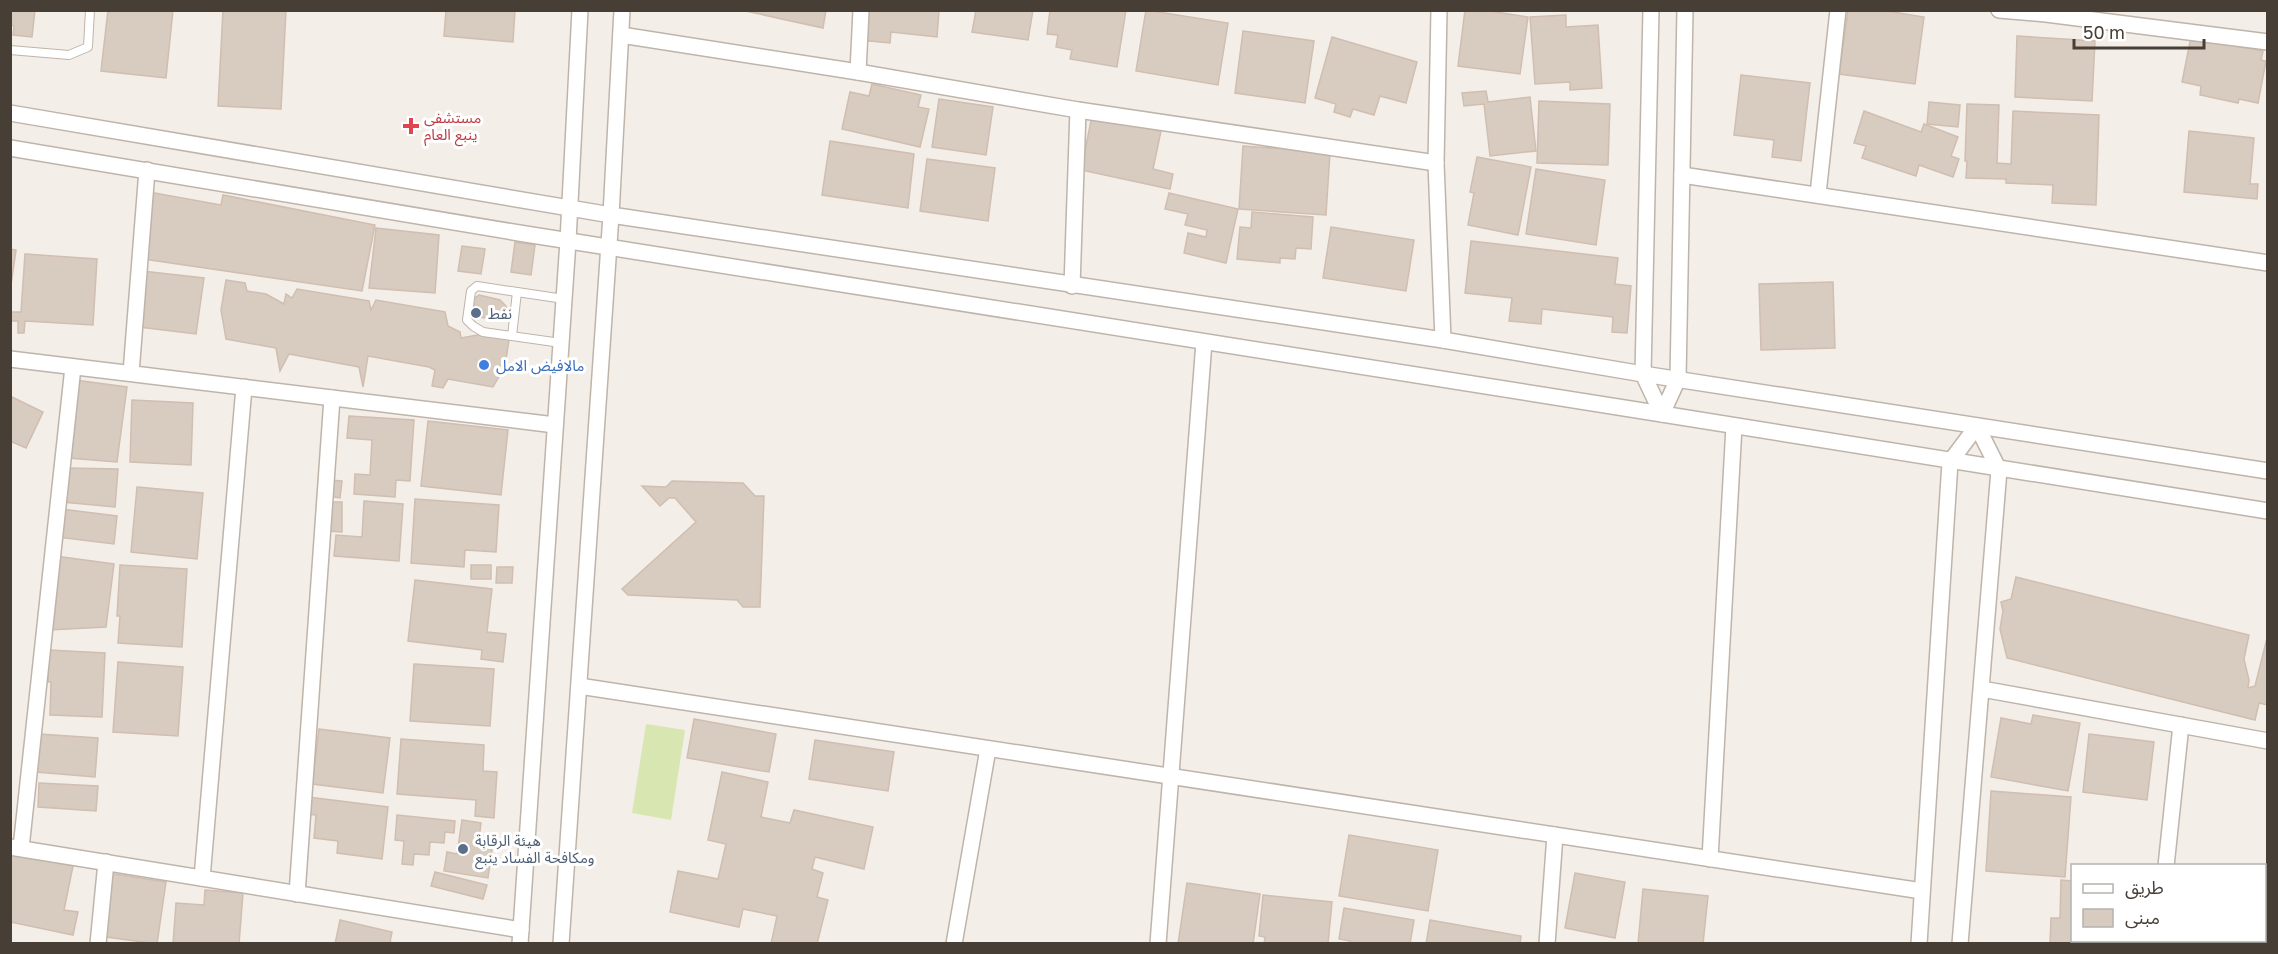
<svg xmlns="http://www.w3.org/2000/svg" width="2278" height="954" font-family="'Golos Text','Noto Sans Arabic',sans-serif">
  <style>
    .grass { fill: #d8e7b1 }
    .building { fill: #d8cbc0; stroke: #d0beb0; stroke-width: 1.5 }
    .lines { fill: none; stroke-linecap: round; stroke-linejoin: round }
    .lane-casing { stroke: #bfb4aa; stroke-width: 10 }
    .street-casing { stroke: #bfb4aa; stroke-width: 18 }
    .lane { stroke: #fff; stroke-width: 8 }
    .street { stroke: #fff; stroke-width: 15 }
    .health-dot { fill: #e0444e; stroke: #fff; stroke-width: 2 }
    .service-dot { fill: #5c6f8a; stroke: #fff; stroke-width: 2 }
    .shop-dot { fill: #3f7fe0; stroke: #fff; stroke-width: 2 }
    .labels { text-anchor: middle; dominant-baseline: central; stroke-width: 6; stroke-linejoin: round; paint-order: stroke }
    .health-label { font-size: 15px; fill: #be3a42; stroke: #fff; text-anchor: start }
    .service-label { font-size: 15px; fill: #4e5e75; stroke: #fff; text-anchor: start }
    .shop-label { font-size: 15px; fill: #366cbe; stroke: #fff; text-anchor: start }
  </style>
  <rect width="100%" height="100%" fill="#f4eee8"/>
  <!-- grass -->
  <path class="grass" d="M646,724L685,730L671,820L632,813Z"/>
  <!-- building -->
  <g class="building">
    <path d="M10,10H35L32,37L13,35L14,26L10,25Z"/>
    <path d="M108,10H173L166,78L101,71Z"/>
    <path d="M223,10H286L281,109L218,106Z"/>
    <path d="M446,10H515L513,42L444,36Z"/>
    <path d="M741,10H826L823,28Z"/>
    <path d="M863,10H939L937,37L891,32L890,43L860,40Z"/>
    <path d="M976,10H1033L1028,40L972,32Z"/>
    <path d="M1050,10H1126L1117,67L1070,59L1072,50L1056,47L1058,35L1047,34Z"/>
    <path d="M1146,10L1228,23L1218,85L1136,71Z"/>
    <path d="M1465,10H1484L1528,17L1520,74L1458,66Z"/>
    <path d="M1848,10H1881L1924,17L1915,84L1839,74Z"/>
    <path d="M1566,15V27L1598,25L1602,88L1570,90V82L1535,84L1530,17Z"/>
    <path d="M1243,31L1314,41L1305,103L1235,93Z"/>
    <path d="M2017,36L2095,41L2092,101L2015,97Z"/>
    <path d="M1332,37L1417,62L1406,103L1380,96L1374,115L1353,109L1350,117L1334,112L1336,104L1315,98Z"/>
    <path d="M2191,37L2263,51L2261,60L2266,61L2258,103L2239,99L2238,103L2200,95L2201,86L2182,82Z"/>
    <path d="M1741,75L1810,83L1801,161L1772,157L1774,140L1734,135Z"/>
    <path d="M872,84L921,95L918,107L929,109L920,147L842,129L850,92L869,96Z"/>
    <path d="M1486,91L1488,102L1530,97L1536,151L1490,156L1484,104L1464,106L1462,93Z"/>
    <path d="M939,99L993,107L986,155L932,147Z"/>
    <path d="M1539,101L1610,104L1608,165L1537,163Z"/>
    <path d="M1929,102L1960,105L1958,127L1927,124Z"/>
    <path d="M1967,104L1999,105L1997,163L2011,164L2013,111L2099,115L2096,205L2052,203L2053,185L2006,183V179L1966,178L1967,161H1965Z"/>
    <path d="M1864,111L1921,132L1924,124L1958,137L1951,156L1959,159L1953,177L1919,165L1916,176L1862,158L1866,146L1854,143Z"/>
    <path d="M1092,116L1161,131L1153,169L1173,174L1170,189L1081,170Z"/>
    <path d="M2189,131L2254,138L2250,184H2258L2257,199L2184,192Z"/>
    <path d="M830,141L914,154L908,208L822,195Z"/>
    <path d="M1243,146L1330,152L1326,215L1239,209Z"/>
    <path d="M1477,157L1531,167L1518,235L1468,225L1474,193L1470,192Z"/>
    <path d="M927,159L995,168L988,221L920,211Z"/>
    <path d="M1536,169L1605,180L1596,245L1526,234Z"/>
    <path d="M149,192L221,205L223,195L375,225L362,291L144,259Z"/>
    <path d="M1169,193L1238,209L1226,263L1184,253L1188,233L1206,237L1207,230L1185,225L1188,214L1165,209Z"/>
    <path d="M1252,212L1313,217L1311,249L1296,248L1295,259L1280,258V263L1237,259L1240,227L1251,228Z"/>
    <path d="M1331,227L1414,240L1406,291L1323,278Z"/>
    <path d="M376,228L439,235L435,293L369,288Z"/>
    <path d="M1471,241L1618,258L1615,284L1631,286L1627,333L1612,332L1613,317L1542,309L1541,324L1509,321L1512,298L1465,293Z"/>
    <path d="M515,242L535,245L531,275L511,272Z"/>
    <path d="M462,246L485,249L481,274L458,271Z"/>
    <path d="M10,249L16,250L10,292Z"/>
    <path d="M25,254L97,259L93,325L25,321L24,333H18V321H10L11,312H21Z"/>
    <path d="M142,271L204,278L196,334L139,327Z"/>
    <path d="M226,280L245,283L247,291L266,294L284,304L286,294L292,298L297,289L369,301L371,310L376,300L445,312L448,326L460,332L461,338L494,332L509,340L505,366L493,387L448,379L443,388L432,386L435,370L429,367L368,356L363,387L359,367L289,354L280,371L276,348L226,339L221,310Z"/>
    <path d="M1833,282L1835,348L1761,350L1759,284Z"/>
    <path d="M479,295L500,300L506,306L507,313L498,320L479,317L472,311V300Z"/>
    <path d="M75,380L127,387L117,462L68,458Z"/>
    <path d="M10,396L43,412L26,448L10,441Z"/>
    <path d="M132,400L193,403L191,465L130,462Z"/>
    <path d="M349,416L414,420L410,481L396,480L395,497L354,494L355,474L370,475L372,440L347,438Z"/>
    <path d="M428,421L508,430L501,495L421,486Z"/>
    <path d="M67,468L118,469L115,507L62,502Z"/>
    <path d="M330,480L342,481L340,498L328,496Z"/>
    <path d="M672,481L743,483L755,496H764L760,607H743L737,600L628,595L622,589L696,522L675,498H669L660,506L642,486L666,487Z"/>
    <path d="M137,487L203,493L197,559L131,552Z"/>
    <path d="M415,499L499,505L496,552L465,550L464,567L411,563Z"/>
    <path d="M364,501L403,504L399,561L334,556L336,535L362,537Z"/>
    <path d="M327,502H342V532L327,531Z"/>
    <path d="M61,509L117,516L114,544L58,537Z"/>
    <path d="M55,556L114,564L106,627L49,630Z"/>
    <path d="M120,565L187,569L182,647L118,643L120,616H117Z"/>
    <rect x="471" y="565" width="20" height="14"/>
    <path d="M497,567H513L512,583H496Z"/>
    <path d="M2016,577L2249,635L2244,659L2249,680L2248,688L2255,686L2268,634V705L2259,703L2255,720L2007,658L2000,629L2003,611L2001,602L2011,599Z"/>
    <path d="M415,580L492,589L487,632L506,634L503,662L481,659L482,650L408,641Z"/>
    <path d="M49,650L105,653L102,717L50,715L51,682H48Z"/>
    <path d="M118,662L183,667L178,736L113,732Z"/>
    <path d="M414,664L494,669L490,726L410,721Z"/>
    <path d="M2033,715L2080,723L2068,791L1991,777L2001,718L2031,724Z"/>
    <path d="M694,719L776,734L769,772L687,758Z"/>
    <path d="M319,729L390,738L383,793L312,784Z"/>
    <path d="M39,734L98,738L95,777L36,772Z"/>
    <path d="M2089,734L2154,742L2147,800L2083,792Z"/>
    <path d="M401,739L484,745L483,771L497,772L494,818L475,816L476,800L397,794Z"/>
    <path d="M815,740L894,752L888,791L809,779Z"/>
    <path d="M722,772L768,782L761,817L790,823L794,810L873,827L864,869L815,857L812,869L823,873L817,897L828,900L817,944H771L777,916L743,909L739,927L670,912L678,871L718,879L726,844L708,840Z"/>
    <path d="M39,783L98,786L96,811L38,807Z"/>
    <path d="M1991,791L2071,797L2065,877L1986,871Z"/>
    <path d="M308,797L388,807L382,859L337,853L338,841L314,838L316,815L306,814Z"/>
    <path d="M397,815L455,821L454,833L445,832L444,843L430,842L429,855L414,854L413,865L402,864L404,841L395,840Z"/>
    <path d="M462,820L481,823L478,847L492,849L488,878L444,871L447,852L457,854Z"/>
    <path d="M1349,835L1438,850L1428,911L1339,896Z"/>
    <path d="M10,853L73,866L64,910L78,912L73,935L10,922Z"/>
    <path d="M435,872L487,885L483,899L431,886Z"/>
    <path d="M108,873L166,882L157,944L99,936Z"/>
    <path d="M1575,873L1625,882L1615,938L1565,928Z"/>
    <path d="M2061,880L2072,881V940H2117L2116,944H2050L2051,918H2060Z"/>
    <path d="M1187,883L1260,894L1253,944H1178Z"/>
    <path d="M1643,889L1708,896L1703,944H1638Z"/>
    <path d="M205,890L243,893L239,944H173L176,903L204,905Z"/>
    <path d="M1263,895L1332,902L1328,944H1264L1265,937L1259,936Z"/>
    <path d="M1344,908L1414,920L1410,944H1349L1350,941L1339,939Z"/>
    <path d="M340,920L392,932L390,942L395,944H335Z"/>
    <path d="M1430,920L1521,936L1520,944H1426Z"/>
  </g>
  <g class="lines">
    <defs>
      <g id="lane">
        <path d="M10,50L69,55L88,47L90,10"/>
        <path d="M512,336L517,292"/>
        <path d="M561,343L483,332L473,326L467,320L471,291L477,286L564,299"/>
      </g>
      <g id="street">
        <path d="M622,10L611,215L1443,340L1643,374L2268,471"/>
        <path d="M1439,10L1436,163L1443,340"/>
        <path d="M1651,10L1643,374L1662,414L2268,511"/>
        <path d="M1999,10L2046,14L2268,42"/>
        <path d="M621,35L858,72L1078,110L1436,163"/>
        <path d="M858,72L861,10"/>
        <path d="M10,113L611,215L561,944"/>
        <path d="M10,148L519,233L1662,414L1678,379L1685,10"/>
        <path d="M1682,175L2268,263"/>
        <path d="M1818,194L1838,10"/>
        <path d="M1072,286L1078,110"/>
        <path d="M10,359L555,425"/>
        <path d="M131,373L147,170"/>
        <path d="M579,686L1922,891"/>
        <path d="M1982,689L2268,741"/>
        <path d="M10,847L521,930"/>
        <path d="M21,848L73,367"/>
        <path d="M1710,859L1734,426"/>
        <path d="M2166,866L2181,725"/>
        <path d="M202,878L244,387"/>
        <path d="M297,894L332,398"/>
        <path d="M98,944L106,862"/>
        <path d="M520,944L568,241L580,10"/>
        <path d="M954,944L988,749"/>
        <path d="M1158,944L1204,342"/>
        <path d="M1547,944L1555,835"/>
        <path d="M1919,944L1950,462L1977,426L1999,470L1960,944"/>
        <path d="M2158,944V940"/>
      </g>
    </defs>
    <!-- lane casing -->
    <use href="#lane" class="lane-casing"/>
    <!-- street casing -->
    <use href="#street" class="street-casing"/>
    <!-- lane -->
    <use href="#lane" class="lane"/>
    <!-- street -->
    <use href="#street" class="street"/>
  </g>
  <!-- markers -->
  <path class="health-dot" d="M408 117h6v6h6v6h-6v6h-6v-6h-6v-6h6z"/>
  <g class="service-dot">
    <circle cx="476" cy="313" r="6"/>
    <circle cx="463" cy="849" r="6"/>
  </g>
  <circle class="shop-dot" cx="484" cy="365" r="6"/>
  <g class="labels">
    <!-- health labels -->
    <g class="health-label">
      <text x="424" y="117">مستشفى<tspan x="424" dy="17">ينبع العام</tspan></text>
    </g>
    <!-- service labels -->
    <g class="service-label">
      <text x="488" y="313">نفط</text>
      <text x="475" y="840">هيئة الرقابة<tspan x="475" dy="17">ومكافحة الفساد ينبع</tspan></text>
    </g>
    <!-- shop labels -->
    <g class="shop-label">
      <text x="496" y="365">مالافيض الامل</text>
    </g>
  </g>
  <!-- border -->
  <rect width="2278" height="954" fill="none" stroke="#473e36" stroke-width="24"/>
  <!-- legend -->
  <rect x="2071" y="864" width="195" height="78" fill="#ffffff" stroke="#b5b2af" stroke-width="1.5"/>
  <rect x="2083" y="884" width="30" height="9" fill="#ffffff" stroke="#b5b2af" stroke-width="1.5"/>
  <text x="2125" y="894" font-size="18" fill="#473e36">طريق</text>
  <rect x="2083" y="909" width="30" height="18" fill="#d8cbc0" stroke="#b5b2af" stroke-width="1.5"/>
  <text x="2125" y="924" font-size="18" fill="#473e36">مبنى</text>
  <!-- scale -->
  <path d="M2074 39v9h130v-9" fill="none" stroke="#473e36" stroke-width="3"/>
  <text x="2083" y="39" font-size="18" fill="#473e36" stroke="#ffffff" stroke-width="4.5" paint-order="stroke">50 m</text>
</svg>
